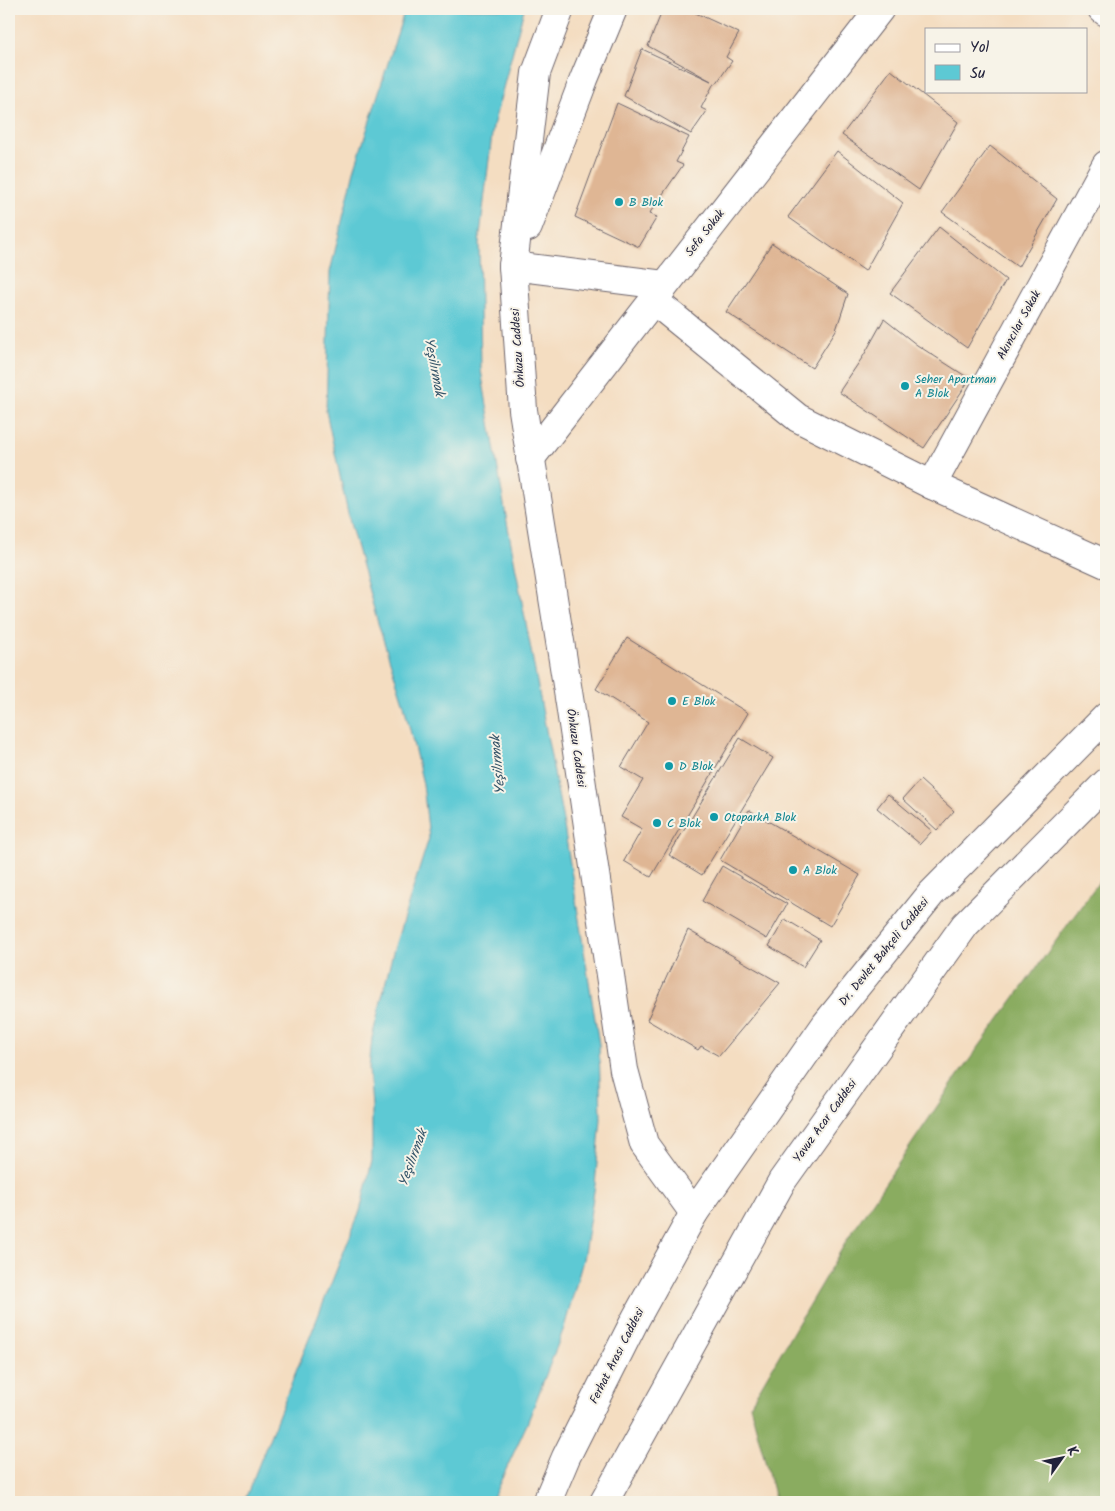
<svg xmlns="http://www.w3.org/2000/svg" width="1115" height="1511" font-family="Kalam,sans-serif">
  <style>
    .forest { fill: #8aac60; stroke: #56674e }
    .water { fill: #5dc9d4; stroke: #407688 }
    .building { fill: #dfb694 }
    .lines { fill: none; stroke-linecap: round; stroke-linejoin: round }
    .street-casing { stroke: #6c636a; stroke-width: 30 }
    .secondary-casing { stroke: #6c636a; stroke-width: 30 }
    .primary-casing { stroke: #6c636a; stroke-width: 30 }
    .street { stroke: #fff; stroke-width: 28 }
    .secondary { stroke: #fff; stroke-width: 28 }
    .primary { stroke: #fff; stroke-width: 28 }
    .culture-dot { fill: #0f9aa8; stroke: #f7f3e8; stroke-width: 2 }
    .labels { text-anchor: middle; dominant-baseline: central; stroke-width: 4; stroke-linejoin: round; paint-order: stroke }
    .culture-label { font-size: 12px; fill: #0d838f; stroke: #f7f3e8; text-anchor: start }
    .street-label { font-size: 12px; fill: #22223b; stroke: #f7f3e8 }
    .water-label { font-size: 14px; font-style: italic; fill: #345469; stroke: #f7f3e8 }
  </style>
  <rect width="100%" height="100%" fill="#f7f3e8"/>
  <filter id="ink" filterUnits="userSpaceOnUse"><feTurbulence type="fractalNoise" baseFrequency=".02" numOctaves="2"/><feDisplacementMap in="SourceGraphic" scale="10" xChannelSelector="R" yChannelSelector="G"/><feConvolveMatrix kernelMatrix="1 2 1 2 8 2 1 2 1" color-interpolation-filters="sRGB"/></filter>
  <filter id="wash" filterUnits="userSpaceOnUse"><feTurbulence type="fractalNoise" baseFrequency=".0096" numOctaves="4" result="noise"/><feDisplacementMap in="SourceGraphic" scale="20" xChannelSelector="R" yChannelSelector="G"/><feGaussianBlur stdDeviation="1.12" result="paint"/><feColorMatrix in="noise" values="0 0 0 0 0 0 0 0 0 0 0 0 0 0 0 0 0 1.4 0 .05"/><feComposite in="paint" operator="in"/></filter>
  <g filter="url(#wash)">
    <rect width="100%" height="100%" fill="#f4ddc1"/>
    <!-- forest -->
    <path class="forest" d="M1106,872V1502H776L750,1405L850,1235L957,1077Z"/>
    <!-- water -->
    <path class="water" d="M405,9H524L493,126L479,243L481,370L507,522L564,826L599,1044L601,1119L595,1185L583,1260L564,1328L527,1424L491,1502H244L360,1211L372,1161V1106L369,1069L372,1038L393,952L429,838L423,784L404,705L377,620L350,523L326,411L330,272L354,171Z"/>
    <g id="blocks">
      <!-- building -->
      <g class="building">
        <path d="M663,9H687L739,33L726,57L732,61L716,84L714,83L701,108L707,111L691,134L624,96L642,49L711,81L648,46Z"/>
        <path d="M891,70L958,122L919,190L842,135Z"/>
        <path d="M617,103L689,137L676,162L683,165L649,214L657,217L639,247L575,217Z"/>
        <path d="M990,146L1057,199L1018,267L942,212Z"/>
        <path d="M837,151L903,203L865,271L788,217Z"/>
        <path d="M939,227L1006,280L967,348L890,293Z"/>
        <path d="M772,243L848,294L836,330L812,368L726,312Z"/>
        <path d="M884,319L917,345L970,379L924,448L839,392L864,355Z"/>
        <path d="M627,638L748,713L651,877L624,861L642,829L621,817L643,780L621,767L648,722L596,689Z"/>
        <path d="M740,738L773,758L702,875L669,855Z"/>
        <path d="M920,780L954,811L937,830L903,799Z"/>
        <path d="M888,794L932,831L920,844L877,808Z"/>
        <path d="M749,810L860,875L830,926L720,860Z"/>
        <path d="M722,866L787,904L767,939L702,901Z"/>
        <path d="M785,919L820,940L803,967L769,946Z"/>
        <path d="M688,930L780,983L719,1056L701,1046L698,1050L647,1020Z"/>
      </g>
    </g>
  </g>
  <g filter="url(#ink)">
    <use href="#blocks" fill-opacity="0" stroke="#6c636a" stroke-width="1"/>
    <g class="lines">
      <defs>
        <g id="street">
          <path d="M1102,9L1106,12"/>
          <path d="M513,266L664,285"/>
          <path d="M653,300L798,418L932,485L1106,564"/>
          <path d="M530,459L880,9"/>
          <path d="M932,485L1106,165"/>
        </g>
        <g id="secondary">
          <path d="M560,9L536,73L513,266L523,410L570,704L624,1070L644,1144L694,1213"/>
          <path d="M528,227L584,79L613,9"/>
        </g>
        <g id="primary">
          <path d="M547,1502L566,1457L636,1318L694,1213L826,1024L931,894L1106,717"/>
          <path d="M604,1502L782,1181L965,925L1106,783"/>
        </g>
      </defs>
      <!-- street casing -->
      <use href="#street" class="street-casing"/>
      <!-- secondary casing -->
      <use href="#secondary" class="secondary-casing"/>
      <!-- primary casing -->
      <use href="#primary" class="primary-casing"/>
      <!-- street -->
      <use href="#street" class="street"/>
      <!-- secondary -->
      <use href="#secondary" class="secondary"/>
      <!-- primary -->
      <use href="#primary" class="primary"/>
    </g>
  </g>
  <!-- markers -->
  <g class="culture-dot">
    <circle cx="619" cy="202" r="5"/>
    <circle cx="905" cy="386" r="5"/>
    <circle cx="672" cy="701" r="5"/>
    <circle cx="669" cy="766" r="5"/>
    <circle cx="714" cy="817" r="5"/>
    <circle cx="657" cy="823" r="5"/>
    <circle cx="793" cy="870" r="5"/>
  </g>
  <g class="labels">
    <!-- culture labels -->
    <g class="culture-label">
      <text x="629" y="202">B Blok</text>
      <text x="915" y="379">Seher Apartman<tspan x="915" dy="14">A Blok</tspan></text>
      <text x="682" y="701">E Blok</text>
      <text x="679" y="766">D Blok</text>
      <text x="724" y="817">OtoparkA Blok</text>
      <text x="667" y="823">C Blok</text>
      <text x="803" y="870">A Blok</text>
    </g>
    <!-- street labels -->
    <g class="street-label">
      <text transform="translate(705 233) rotate(-52)">Sefa Sokak</text>
      <text transform="translate(1019 325) rotate(-61)">Akıncılar Sokak</text>
      <text transform="translate(518 348) rotate(-94)">Önkuzu Caddesi</text>
      <text transform="translate(576 748) rotate(82)">Önkuzu Caddesi</text>
      <text transform="translate(884 952) rotate(-51)">Dr. Devlet Bahçeli Caddesi</text>
      <text transform="translate(825 1121) rotate(-54)">Yavuz Acar Caddesi</text>
      <text transform="translate(617 1356) rotate(-63)">Ferhat Arası Caddesi</text>
    </g>
    <!-- water labels -->
    <g class="water-label">
      <text transform="translate(434 367) rotate(79)">Yeşilırmak</text>
      <text transform="translate(498 765) rotate(-95)">Yeşilırmak</text>
      <text transform="translate(413 1158) rotate(-70)">Yeşilırmak</text>
    </g>
  </g>
  <!-- margin -->
  <rect width="1115" height="1511" fill="none" stroke="#f7f3e8" stroke-width="30"/>
  <!-- legend -->
  <rect x="925" y="28" width="162" height="65" fill="#f7f3e8" stroke="#a29fa3"/>
  <rect x="935" y="44" width="25" height="8" fill="#ffffff" stroke="#a29fa3"/>
  <text x="970" y="52" font-size="15" fill="#22223b">Yol</text>
  <rect x="935" y="65" width="25" height="15" fill="#5dc9d4" stroke="#a29fa3"/>
  <text x="970" y="78" font-size="15" fill="#22223b">Su</text>
  <!-- north arrow -->
  <g transform="translate(1062 1458) rotate(57)" stroke="#f7f3e8" stroke-width="4" paint-order="stroke">
  <path d="M0-4L9 19L0 12L-9 19Z" fill="#22223b"/>
  <text y="-8" font-size="14" font-weight="bold" text-anchor="middle" fill="#22223b">K</text>
  </g>
</svg>
